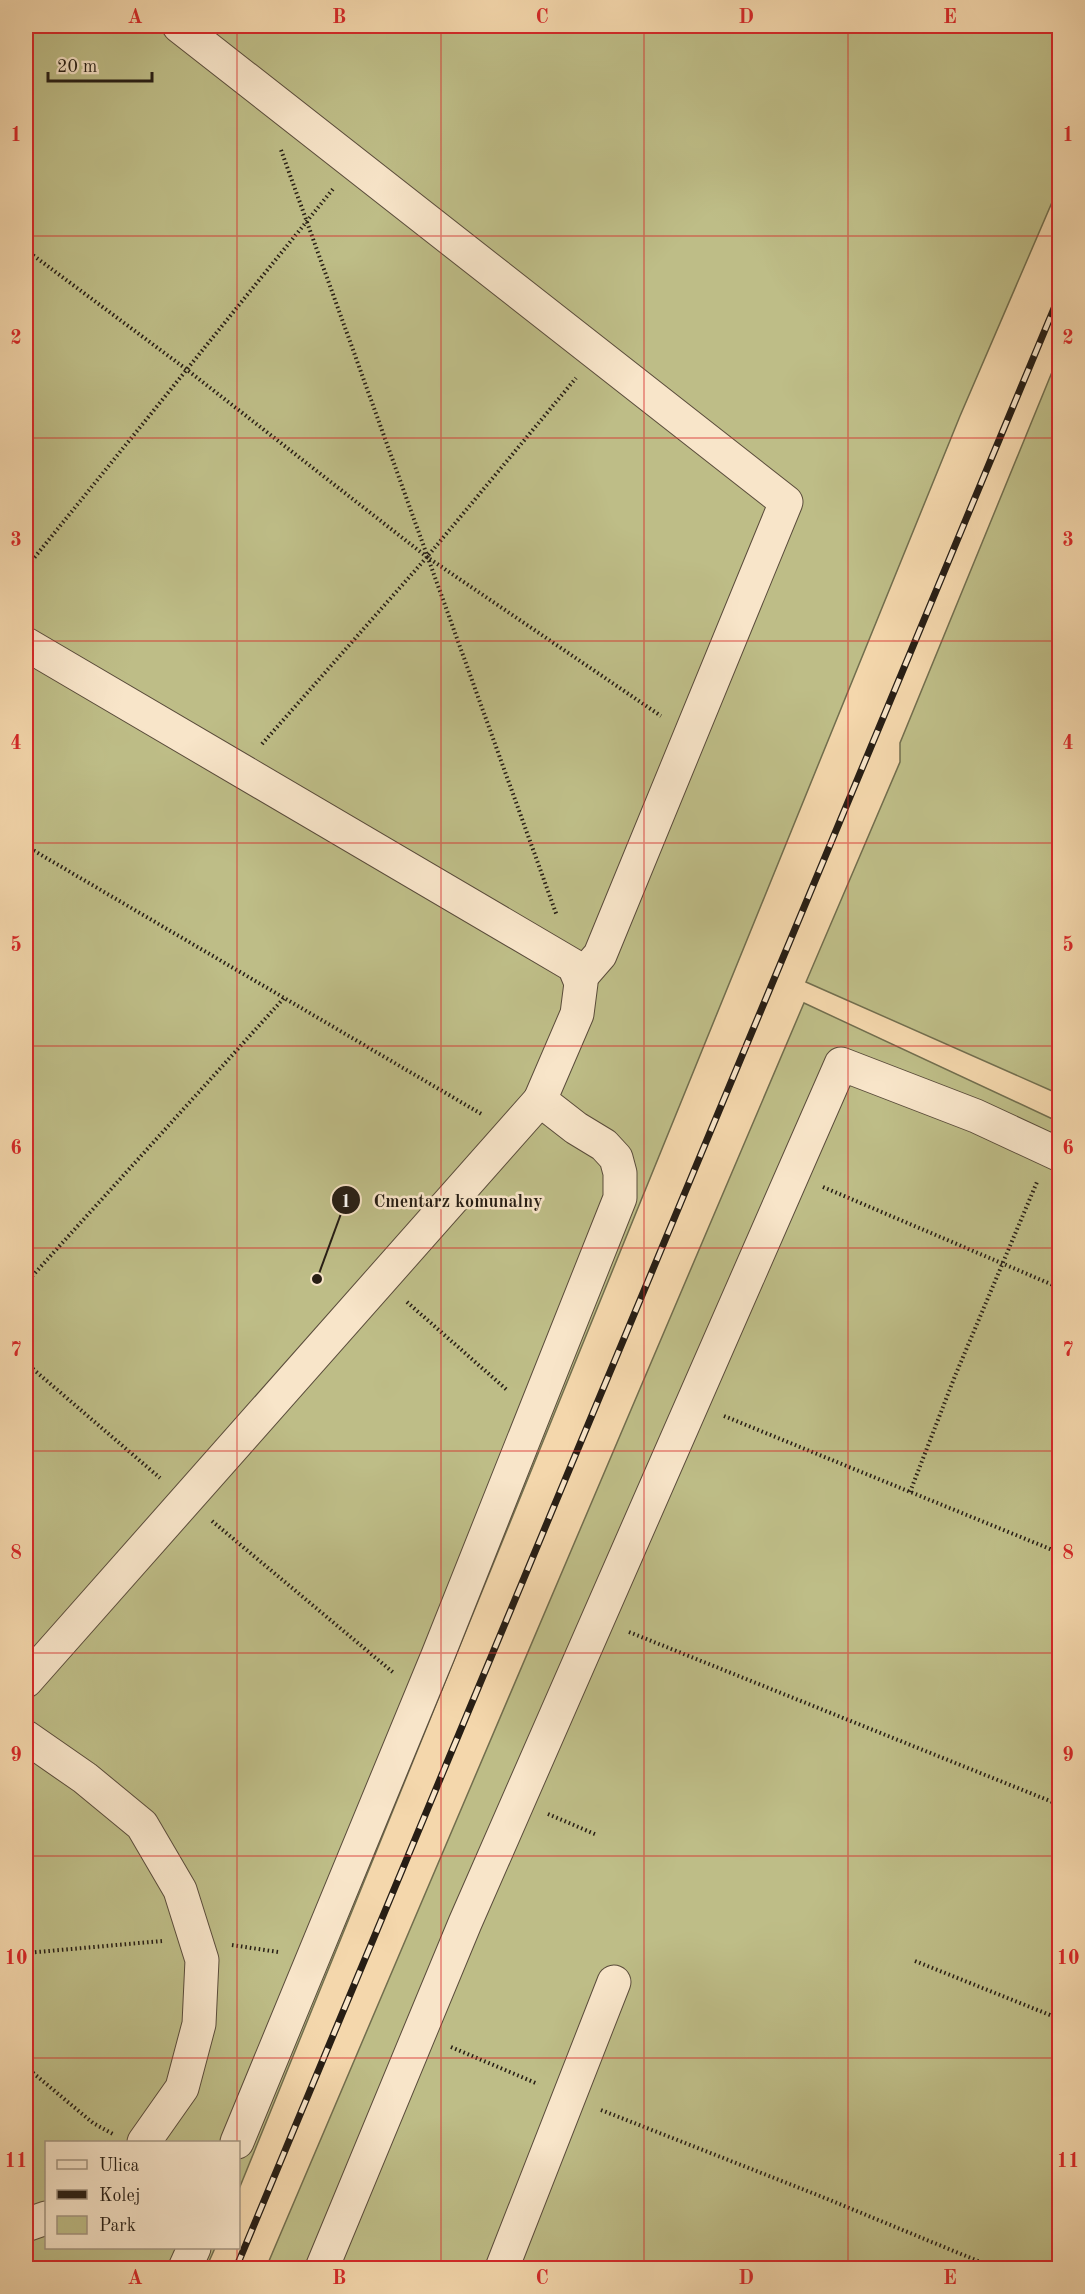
<svg xmlns="http://www.w3.org/2000/svg" width="1085" height="2294" font-family="'Old Standard TT',serif">
  <style>
    .green { fill: #bebd87; stroke: #726e4e; stroke-width: 1.5 }
    .lines { fill: none; stroke-linecap: round; stroke-linejoin: round }
    .minor-casing { stroke: #5a4c3b; stroke-width: 35 }
    .path { stroke: #271e15; stroke-width: 4; stroke-dasharray: 1.5 3; stroke-linecap: butt }
    .minor { stroke: #f8e5c9; stroke-width: 33 }
    .rail-casing { stroke: #271e15; stroke-width: 7 }
    .rail { stroke: #f8e5c9; stroke-width: 4.5; stroke-dasharray: 14; stroke-linecap: butt }
    .grid { fill: none; stroke: #d62828; stroke-width: 1.5; stroke-opacity: 0.55 }
    .leader { fill: none; stroke: #271e15; stroke-width: 2 }
    .callout-dot { fill: #271e15; stroke: #f8e5c9; stroke-width: 2 }
    .mark-label { font-size: 18px; text-anchor: middle; font-weight: bold; fill: #fff }
    .callout-label { font-size: 18px; text-anchor: middle; font-weight: bold; fill: #271e15; stroke: #f8e5c9; stroke-width: 5; stroke-linejoin: round; paint-order: stroke }
    .neatline { fill: none; stroke: #d62828; stroke-width: 2 }
    .grid-label { font-size: 20px; text-anchor: middle; font-weight: bold; fill: #d62828 }
  </style>
  <rect width="100%" height="100%" fill="#f4d7ac"/>
  <filter id="stains"><feTurbulence type="fractalNoise" baseFrequency=".00333" numOctaves="4"/><feColorMatrix values="0 0 0 0 .2 0 0 0 0 .09 0 0 0 0 .02 0 0 0 .5 -.17"/></filter>
  <radialGradient id="worn" r=".72"><stop offset=".6" stop-color="#630" stop-opacity="0"/><stop offset="1" stop-color="#630" stop-opacity=".3"/></radialGradient>
  <!-- green -->
  <g class="green">
    <path d="M26,26H484L517,28L519,26H1059V186L960,416L239,2189L238,2142H46V2248H215L206,2268H26Z"/>
    <path d="M1059,355V1094L806,982L900,762V743Z"/>
    <path d="M804,1003L1059,1122V2268H266Z"/>
  </g>
  <g class="lines">
    <defs>
      <g id="minor">
        <path d="M179,26L786,502L600,955L580,978"/>
        <path d="M26,644L574,966L581,983L577,1014L540,1100L576,1128L604,1145L616,1158L620,1173V1198L438,1655L237,2142"/>
        <path d="M26,1681L540,1100"/>
        <path d="M26,1737L85,1778L142,1825L180,1890L202,1960L199,2024L182,2088L144,2142"/>
        <path d="M26,2225L46,2218"/>
        <path d="M185,2268L194,2248"/>
        <path d="M322,2268L465,1923L841,1064L976,1116L1060,1155"/>
        <path d="M502,2268L614,1982"/>
      </g>
    </defs>
    <!-- minor casing -->
    <use href="#minor" class="minor-casing"/>
    <!-- path -->
    <g class="path">
      <path d="M281,150L557,916"/>
      <path d="M26,250L186,369L427,557L661,716"/>
      <path d="M26,568L333,189"/>
      <path d="M262,744L427,557L576,378"/>
      <path d="M26,846L483,1115"/>
      <path d="M823,1187L1060,1288"/>
      <path d="M26,1272L31,1277"/>
      <path d="M26,1283L284,998"/>
      <path d="M407,1302L507,1390"/>
      <path d="M26,1363L160,1478"/>
      <path d="M724,1416L1060,1553"/>
      <path d="M1053,1420L1060,1402"/>
      <path d="M910,1492L955,1376L1037,1182"/>
      <path d="M212,1521L395,1674"/>
      <path d="M629,1632L1060,1805"/>
      <path d="M548,1814L597,1835"/>
      <path d="M232,1945L278,1952"/>
      <path d="M26,1953L162,1941"/>
      <path d="M915,1961L1060,2019"/>
      <path d="M451,2047L538,2084"/>
      <path d="M26,2067L93,2123L113,2134"/>
      <path d="M601,2110L820,2196L995,2268"/>
    </g>
    <!-- minor -->
    <use href="#minor" class="minor"/>
    <defs>
      <path id="rail" d="M236,2268L1060,294"/>
    </defs>
    <!-- rail casing -->
    <use href="#rail" class="rail-casing"/>
    <!-- rail -->
    <use href="#rail" class="rail"/>
  </g>
  <!-- grid -->
  <path class="grid" d="M237,26V2142M441,26V2268M644,26V2268M848,26V2268M26,236H1060M26,438H1060M26,641H1060M26,843H1060M26,1046H1060M26,1248H1060M26,1451H1060M26,1653H1060M26,1856H1060M26,2058H1060M237,2248V2268"/>
  <!-- callouts -->
  <path class="leader" d="M317 1279L346 1200"/>
  <g class="callout-dot">
    <circle cx="317" cy="1279" r="6"/>
    <circle cx="346" cy="1200" r="15"/>
  </g>
  <g class="mark-label">
    <text x="346" y="1207">1</text>
  </g>
  <g class="callout-label">
    <text x="458" y="1207">Cmentarz komunalny</text>
  </g>
  <!-- margin -->
  <rect width="1085" height="2294" fill="none" stroke="#f4d7ac" stroke-width="66"/>
  <!-- legend -->
  <rect x="45" y="2141" width="195" height="108" fill="#f8e5c9" stroke="#a49581" stroke-width="1.5"/>
  <rect x="57" y="2160" width="30" height="9" fill="#f8e5c9" stroke="#a49581" stroke-width="1.5"/>
  <text x="99" y="2171" font-size="18" fill="#271e15">Ulica</text>
  <rect x="57" y="2190" width="30" height="9" fill="#271e15" stroke="#a49581" stroke-width="1.5"/>
  <text x="99" y="2201" font-size="18" fill="#271e15">Kolej</text>
  <rect x="57" y="2216" width="30" height="18" fill="#bebd87" stroke="#a49581" stroke-width="1.5"/>
  <text x="99" y="2231" font-size="18" fill="#271e15">Park</text>
  <!-- scale -->
  <path d="M48 72v9h104v-9" fill="none" stroke="#271e15" stroke-width="3"/>
  <text x="57" y="72" font-size="18" fill="#271e15" stroke="#f8e5c9" stroke-width="4.5" paint-order="stroke">20 m</text>
  <rect x="33" y="33" width="1019" height="2228" class="neatline"/>
  <g class="grid-label">
    <text x="135" y="23">A</text>
    <text x="339" y="23">B</text>
    <text x="542" y="23">C</text>
    <text x="746" y="23">D</text>
    <text x="950" y="23">E</text>
    <text x="16" y="141">1</text>
    <text x="1068" y="141">1</text>
    <text x="16" y="344">2</text>
    <text x="1068" y="344">2</text>
    <text x="16" y="546">3</text>
    <text x="1068" y="546">3</text>
    <text x="16" y="749">4</text>
    <text x="1068" y="749">4</text>
    <text x="16" y="951">5</text>
    <text x="1068" y="951">5</text>
    <text x="16" y="1154">6</text>
    <text x="1068" y="1154">6</text>
    <text x="16" y="1356">7</text>
    <text x="1068" y="1356">7</text>
    <text x="16" y="1559">8</text>
    <text x="1068" y="1559">8</text>
    <text x="16" y="1761">9</text>
    <text x="1068" y="1761">9</text>
    <text x="16" y="1964">10</text>
    <text x="1068" y="1964">10</text>
    <text x="16" y="2167">11</text>
    <text x="1068" y="2167">11</text>
    <text x="135" y="2284">A</text>
    <text x="339" y="2284">B</text>
    <text x="542" y="2284">C</text>
    <text x="746" y="2284">D</text>
    <text x="950" y="2284">E</text>
  </g>
  <rect width="100%" height="100%" filter="url(#stains)"/>
  <rect width="100%" height="100%" fill="url(#worn)"/>
</svg>
